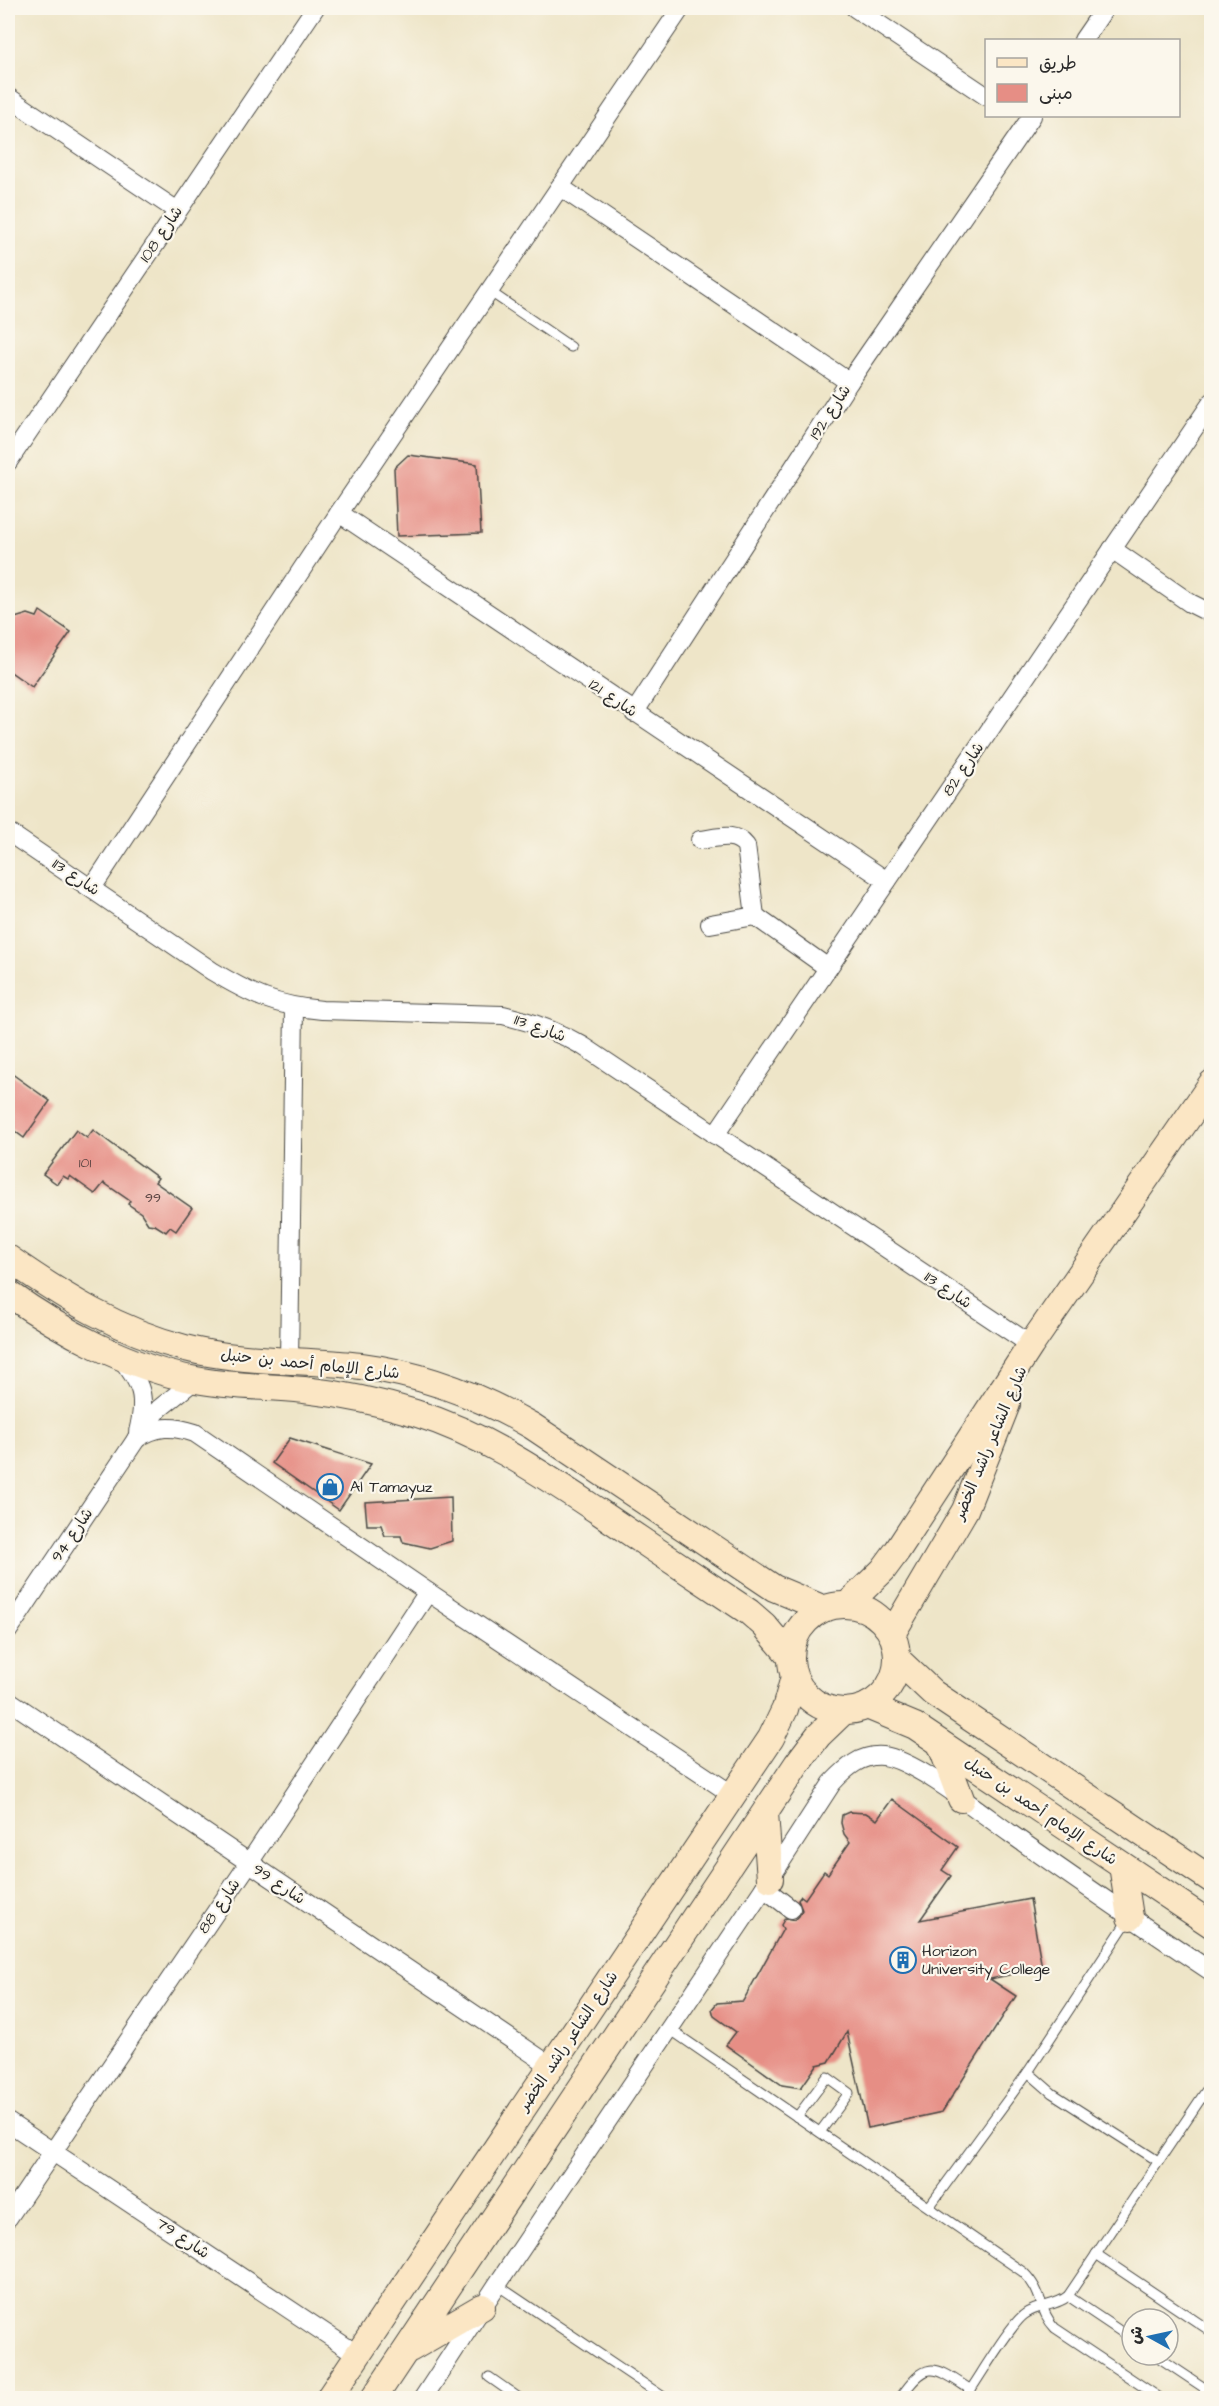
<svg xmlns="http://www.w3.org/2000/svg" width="1219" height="2406" font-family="'Architects Daughter','Playpen Sans Arabic',sans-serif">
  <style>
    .building { fill: #e68e85 }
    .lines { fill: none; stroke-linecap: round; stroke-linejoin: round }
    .lane-casing { stroke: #484743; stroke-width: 11 }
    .street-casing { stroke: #484743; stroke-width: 20 }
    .secondary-casing { stroke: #484743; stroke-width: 28 }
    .lane { stroke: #fff; stroke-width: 9 }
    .street { stroke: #fff; stroke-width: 18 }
    .secondary { stroke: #fbe6c4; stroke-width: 26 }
    .labels { text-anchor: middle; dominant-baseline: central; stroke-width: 4.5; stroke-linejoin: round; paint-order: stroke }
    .number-label { font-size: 14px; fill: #5a4442 }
    .street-label { font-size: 16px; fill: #2b2b2b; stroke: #fbf7ec }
    .poi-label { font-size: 16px; fill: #2b2b2b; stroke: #fbf7ec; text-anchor: start }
  </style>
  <rect width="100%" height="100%" fill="#fbf7ec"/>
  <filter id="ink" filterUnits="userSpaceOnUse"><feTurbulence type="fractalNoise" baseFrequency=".0167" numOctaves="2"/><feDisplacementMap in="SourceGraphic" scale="12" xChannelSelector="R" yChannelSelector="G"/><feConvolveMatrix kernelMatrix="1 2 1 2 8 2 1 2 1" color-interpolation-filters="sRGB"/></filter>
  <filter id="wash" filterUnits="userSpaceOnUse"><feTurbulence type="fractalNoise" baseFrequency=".008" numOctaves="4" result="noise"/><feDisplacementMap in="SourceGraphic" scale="24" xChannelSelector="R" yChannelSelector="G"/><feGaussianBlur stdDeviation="1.35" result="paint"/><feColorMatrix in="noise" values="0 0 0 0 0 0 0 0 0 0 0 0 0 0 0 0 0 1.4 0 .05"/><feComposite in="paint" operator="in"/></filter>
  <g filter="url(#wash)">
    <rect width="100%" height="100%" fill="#eee5c8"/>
    <g id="blocks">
      <!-- building -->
      <g class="building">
        <path d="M408,455L477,464L481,533L397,536L394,468Z"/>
        <path d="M40,611L71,632L32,687L8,670V620L28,614L37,617Z"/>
        <path d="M8,1071L50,1101L24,1138L8,1126Z"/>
        <path d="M76,1130L87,1138L93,1130L158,1178L155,1182L192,1208L176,1231L170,1227L166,1232L155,1225L148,1224L141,1213L128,1204L130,1201L104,1183L95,1194L70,1176L68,1179L63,1176L57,1184L43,1174Z"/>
        <path d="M290,1438L371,1464L339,1510L272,1463Z"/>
        <path d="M451,1497L452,1541L430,1548L403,1542L401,1536H385L381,1525H367L365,1502Z"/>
        <path d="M892,1799L958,1847L942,1870L951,1876L920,1920L1030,1899L1042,1968L990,1979L1016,1996L942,2112L868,2128L847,2032L829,2062L817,2065L801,2088L782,2085L726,2045L736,2032L714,2016L712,2009L717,2003L743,2001L783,1929L781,1925L785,1918L795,1920L799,1916L802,1910L798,1900L801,1896L805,1899L824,1871L828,1874L850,1842L844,1834L841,1823L842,1815L849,1812L866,1813L877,1820Z"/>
      </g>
    </g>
  </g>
  <g filter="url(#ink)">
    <use href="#blocks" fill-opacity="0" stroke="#484743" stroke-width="1.5"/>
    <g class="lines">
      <defs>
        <g id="lane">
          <path d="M489,291L571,347"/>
          <path d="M668,2028L1023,2272C1044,2292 1038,2310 1055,2328L1160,2398"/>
          <path d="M1028,2072L1052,2093L1158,2161"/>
          <path d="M797,2117L827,2077L849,2093L820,2132"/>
          <path d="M929,2207L1028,2072L1130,1917"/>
          <path d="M1096,2254L1212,2332"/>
          <path d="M497,2285L665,2398"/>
          <path d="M1068,2296L1132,2339"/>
          <path d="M1155,2355L1212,2393"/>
          <path d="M489,2377L519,2398"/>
          <path d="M900,2398C928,2358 934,2366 971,2390"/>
          <path d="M965,2398C978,2380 1010,2324 1025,2314C1039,2304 1055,2307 1068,2296L1212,2082"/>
        </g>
        <g id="street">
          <path d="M855,8L986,96"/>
          <path d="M1083,40L1105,8"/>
          <path d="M8,97L176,210"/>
          <path d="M560,187L849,382"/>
          <path d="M8,462L315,8"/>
          <path d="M339,513L887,881"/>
          <path d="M1112,549L1190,603L1212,614"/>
          <path d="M634,713L849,382L1032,116"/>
          <path d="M8,832L212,971C252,995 275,1006 322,1010L503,1015C532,1022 557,1031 583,1046L1031,1345"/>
          <path d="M700,840C717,838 734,831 746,846L755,916"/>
          <path d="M92,888L339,513L681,8"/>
          <path d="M710,924L755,916L828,968"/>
          <path d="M715,1135L1212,402"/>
          <path d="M119,1356C142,1384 147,1396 138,1432"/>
          <path d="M289,1361L294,1007"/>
          <path d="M136,1439C156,1426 172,1425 195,1433L428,1592L733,1795"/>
          <path d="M8,1631L147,1423L160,1408L195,1380"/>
          <path d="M8,1700L551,2066"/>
          <path d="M764,1888L791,1909"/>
          <path d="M8,2122L358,2355"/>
          <path d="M8,2218L249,1863L428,1592"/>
          <path d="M423,2398L497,2285L764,1888L832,1783C846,1768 861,1754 883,1756C914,1759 984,1815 1011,1834C1078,1881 1144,1927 1212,1972"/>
        </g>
        <g id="secondary">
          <path d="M8,1258C64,1297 118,1331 185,1348C242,1363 303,1359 361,1366C423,1374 478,1395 532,1426L774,1588L822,1608"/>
          <path d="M8,1293C61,1331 130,1368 196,1380C231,1387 268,1386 304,1390C341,1394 379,1402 415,1413C483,1434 539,1472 598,1511C648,1545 699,1579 749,1612L764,1625L790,1656"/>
          <path d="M848,1604L883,1570L897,1551L1031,1345L1212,1083"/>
          <circle cx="844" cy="1658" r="53"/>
          <path d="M892,1634L965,1510L1007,1404"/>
          <path d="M898,1660L933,1693L1212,1880"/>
          <path d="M867,1706L915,1726L1212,1925"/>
          <path d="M940,1743L961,1799"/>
          <path d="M765,1813L770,1879"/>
          <path d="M1122,1865L1130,1917"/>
          <path d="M410,2349L482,2307"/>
          <path d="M329,2398L771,1738L785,1709L794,1677"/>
          <path d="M374,2398L797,1764L818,1736L844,1711"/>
        </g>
      </defs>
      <!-- lane casing -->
      <use href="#lane" class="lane-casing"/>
      <!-- street casing -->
      <use href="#street" class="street-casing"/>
      <!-- secondary casing -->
      <use href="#secondary" class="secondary-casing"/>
      <!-- lane -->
      <use href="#lane" class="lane"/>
      <!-- street -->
      <use href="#street" class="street"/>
      <!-- secondary -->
      <use href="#secondary" class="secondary"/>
    </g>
  </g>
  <!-- icons -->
  <defs>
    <symbol id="shop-ring" viewBox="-11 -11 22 22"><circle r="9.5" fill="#fbf7ec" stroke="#1f6fb2" stroke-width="1.5"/><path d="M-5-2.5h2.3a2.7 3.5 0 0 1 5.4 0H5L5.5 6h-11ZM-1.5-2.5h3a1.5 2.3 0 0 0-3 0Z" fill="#1f6fb2"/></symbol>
    <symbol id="building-ring" viewBox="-11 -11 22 22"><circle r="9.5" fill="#fbf7ec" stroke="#1f6fb2" stroke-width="1.5"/><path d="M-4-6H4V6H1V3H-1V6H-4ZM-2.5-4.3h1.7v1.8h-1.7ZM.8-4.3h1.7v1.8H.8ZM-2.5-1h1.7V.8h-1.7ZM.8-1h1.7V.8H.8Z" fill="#1f6fb2"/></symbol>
  </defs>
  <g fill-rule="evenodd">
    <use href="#shop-ring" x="315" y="1472" width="30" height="30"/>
    <use href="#building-ring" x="888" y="1945" width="30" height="30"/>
  </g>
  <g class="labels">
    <!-- number labels -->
    <g class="number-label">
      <text x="85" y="1163">101</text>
      <text x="153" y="1198">99</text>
    </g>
    <!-- street labels -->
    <g class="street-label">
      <text transform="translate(161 234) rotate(-56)">شارع 108</text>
      <text transform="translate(830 412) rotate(-57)">شارع 192</text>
      <text transform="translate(613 698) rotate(34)">شارع 121</text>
      <text transform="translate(963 769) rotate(-56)">شارع 82</text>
      <text transform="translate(76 877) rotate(34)">شارع 113</text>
      <text transform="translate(540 1028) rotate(20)">شارع 113</text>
      <text transform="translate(948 1290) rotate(34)">شارع 113</text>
      <text transform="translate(310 1364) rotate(6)">شارع الإمام أحمد بن حنبل</text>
      <text transform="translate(990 1443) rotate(-67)">شارع الشاعر راشد الخضر</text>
      <text transform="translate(72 1535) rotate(-56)">شارع 94</text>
      <text transform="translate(1041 1811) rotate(34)">شارع الإمام أحمد بن حنبل</text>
      <text transform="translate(279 1884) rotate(34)">شارع 99</text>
      <text transform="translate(219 1906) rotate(-56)">شارع 88</text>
      <text transform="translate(568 2041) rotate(-56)">شارع الشاعر راشد الخضر</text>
      <text transform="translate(183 2238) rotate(34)">شارع 79</text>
    </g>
    <!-- poi labels -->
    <g class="poi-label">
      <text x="350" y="1487">Al Tamayuz</text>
      <text x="922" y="1951">Horizon<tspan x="922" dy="18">University College</tspan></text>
    </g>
  </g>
  <!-- margin -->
  <rect width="1219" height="2406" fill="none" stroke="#fbf7ec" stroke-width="30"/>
  <!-- legend -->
  <rect x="985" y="39" width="195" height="78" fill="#fbf7ec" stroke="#a8a59f" stroke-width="1.5"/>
  <rect x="997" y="58" width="30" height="9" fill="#fbe6c4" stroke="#a8a59f" stroke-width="1.5"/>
  <text x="1039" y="69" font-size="18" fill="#2b2b2b">طريق</text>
  <rect x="997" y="84" width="30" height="18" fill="#e68e85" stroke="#a8a59f" stroke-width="1.5"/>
  <text x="1039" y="99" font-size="18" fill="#2b2b2b">مبنى</text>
  <!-- north arrow -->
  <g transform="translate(1150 2337) rotate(278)"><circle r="28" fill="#fbf7ec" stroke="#a8a59f" stroke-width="1.5"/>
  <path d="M0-4.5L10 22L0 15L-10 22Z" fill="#1f6fb2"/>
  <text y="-9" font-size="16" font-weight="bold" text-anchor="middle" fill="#2b2b2b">ش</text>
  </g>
</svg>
